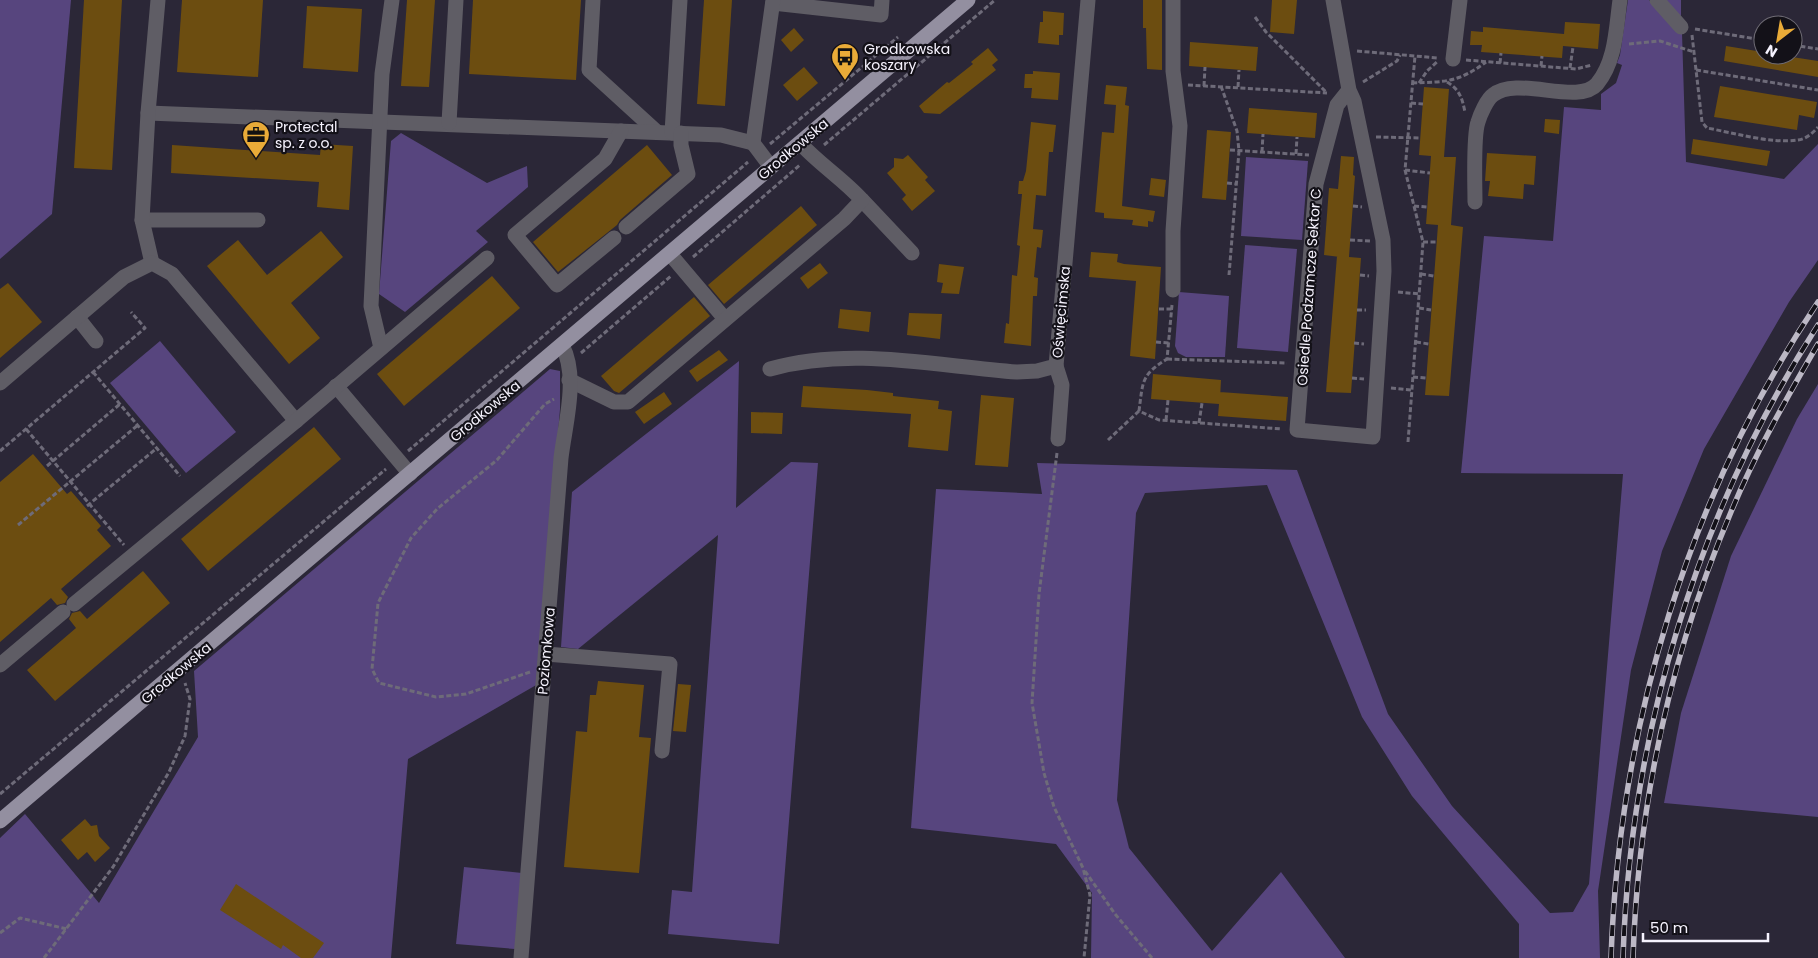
<svg xmlns="http://www.w3.org/2000/svg" width="1818" height="958" font-family="Poppins,sans-serif">
  <style>
    .green { fill: #57457e }
    .building { fill: #6c4d10 }
    .lines { fill: none; stroke-linecap: round; stroke-linejoin: round }
    .path { stroke: #6e6b79; stroke-width: 3; stroke-dasharray: 5 2.5; stroke-linecap: butt }
    .minor { stroke: #5f5d65; stroke-width: 15 }
    .major { stroke: #938fa0; stroke-width: 15 }
    .rail-casing { stroke: #bcb8c5; stroke-width: 5.5 }
    .rail { stroke: #131118; stroke-width: 4; stroke-dasharray: 11; stroke-linecap: butt }
    .labels { text-anchor: middle; dominant-baseline: central; stroke-width: 4.5; stroke-linejoin: round; paint-order: stroke }
    .poi-label { font-size: 14px; fill: #f6f3fe; stroke: #131118; text-anchor: start }
    .street-label { font-size: 14px; fill: #f6f3fe; stroke: #131118 }
  </style>
  <rect width="100%" height="100%" fill="#2b2737"/>
  <!-- green -->
  <g class="green">
    <path d="M0,0H71L52,214L0,259Z"/>
    <path d="M1628,0H1649L1682,33L1686,162L1784,179L1818,144V260L1789,302L1704,449L1662,551L1631,670L1598,891L1600,958H1519V924L1412,796L1362,717L1267,485L1145,493L1136,513L1117,800L1129,848L1212,951L1281,872L1345,958H1091L1092,893L1056,844L911,828L936,489L1042,494L1037,463L1297,470L1388,714L1452,806L1550,913L1573,912L1589,884L1623,474L1461,473L1484,236L1553,241L1564,107L1601,110V94L1616,83L1622,65L1617,63L1620,55Z"/>
    <path d="M1662,0H1681V16L1672,11Z"/>
    <path d="M401,133L487,183L527,166L528,187L476,231L488,242L405,312L379,294L391,141Z"/>
    <path d="M1246,157L1308,161L1302,240L1241,236Z"/>
    <path d="M1245,245L1297,249L1288,352L1237,348Z"/>
    <path d="M1179,292L1229,296L1225,357H1186L1178,353L1175,346Z"/>
    <path d="M160,341L236,432L186,473L110,383Z"/>
    <path d="M739,361L736,508L791,462L818,463L779,944L668,934L672,890L692,892L718,535L578,649L561,647L572,492Z"/>
    <path d="M550,369L560,371V409L538,684L408,759L391,958H0V838L25,814L99,903L198,737L194,671Z"/>
    <path d="M1818,384V817L1664,803L1681,713L1731,556L1797,419Z"/>
    <path d="M464,867L522,873L515,949L456,944Z"/>
  </g>
  <!-- building -->
  <g class="building">
    <path d="M84,0H122L112,170L74,168Z"/>
    <path d="M182,0H263L258,77L177,72Z"/>
    <path d="M407,0H435L429,87L401,86Z"/>
    <path d="M473,0H581L576,80L469,74Z"/>
    <path d="M704,0H732L725,106L697,104Z"/>
    <path d="M1143,0H1162V70L1147,69L1146,28H1143Z"/>
    <path d="M1272,0H1297L1294,34L1270,32Z"/>
    <path d="M307,6L362,9L358,72L303,68Z"/>
    <path d="M1043,11L1064,13L1063,35H1059V45L1038,43L1040,22H1043Z"/>
    <path d="M1565,22L1600,24L1598,49L1563,46L1562,58L1481,52L1482,45H1470L1471,31L1483,32V27L1564,34Z"/>
    <path d="M794,28L804,40L791,52L781,40Z"/>
    <path d="M1190,42L1258,47L1256,71L1189,66Z"/>
    <path d="M1726,46L1763,52V55H1779L1818,61V77L1724,61Z"/>
    <path d="M988,48L998,60L992,65L996,70L940,114L924,113L919,106L947,82L949,83L973,64L971,62Z"/>
    <path d="M804,67L818,83L797,101L783,85Z"/>
    <path d="M1033,71L1060,73L1058,100L1031,98L1032,88H1024L1025,74H1033Z"/>
    <path d="M1106,85L1127,87L1125,105L1129,106L1122,206L1155,211L1153,222L1148,221V227L1132,225L1133,220L1104,218V213L1095,212L1102,132L1114,133L1116,105L1104,104Z"/>
    <path d="M1720,86L1817,102L1814,118L1799,115L1797,130L1714,117Z"/>
    <path d="M1424,87L1449,89L1444,157H1456L1451,225L1463,227L1449,396L1425,395L1438,225L1426,224L1431,156L1419,155Z"/>
    <path d="M1249,108L1317,113L1315,138L1247,133Z"/>
    <path d="M1545,119L1560,120L1559,134L1544,132Z"/>
    <path d="M1031,122L1056,125L1053,152H1049L1046,196L1036,195L1033,229L1043,230L1041,248L1037,247L1034,277L1038,278L1037,296H1033L1031,346L1004,343L1006,323L1009,324L1012,275L1017,276L1020,246L1017,245L1022,194H1018L1019,181H1023L1026,171Z"/>
    <path d="M1207,130L1231,132L1226,200L1202,198Z"/>
    <path d="M1693,139L1770,151L1767,166L1691,154Z"/>
    <path d="M321,144L353,146L349,210L317,207L319,182L171,173L172,145L320,155Z"/>
    <path d="M647,145L672,175L620,220L617,225L558,272L533,242Z"/>
    <path d="M1487,153L1536,156L1534,185L1524,184L1523,199L1488,196L1490,181H1485Z"/>
    <path d="M908,155L928,177L925,180L935,191L912,211L902,199L906,195L887,173L894,167V158L903,159Z"/>
    <path d="M1341,156L1354,157L1353,175L1355,176L1349,257L1361,258L1351,393L1326,392L1337,256L1340,257L1324,255L1329,188L1338,189Z"/>
    <path d="M1151,178L1166,180L1164,197L1149,195Z"/>
    <path d="M801,206L817,225L724,304L708,285Z"/>
    <path d="M321,231L343,257L291,303L320,338L289,364L207,266L238,240L267,275Z"/>
    <path d="M1091,252L1118,254L1117,262L1124,264L1161,267L1155,359L1130,356L1136,281L1089,277Z"/>
    <path d="M820,263L828,273L808,289L800,278Z"/>
    <path d="M939,264L964,267L959,294L941,293L943,283L937,282Z"/>
    <path d="M492,276L520,308L404,406L377,374Z"/>
    <path d="M8,283L42,322L0,358V289Z"/>
    <path d="M694,297L710,316L619,393L614,391L601,376Z"/>
    <path d="M840,309L871,312L869,332L838,328Z"/>
    <path d="M909,313L942,314L940,339L907,335Z"/>
    <path d="M719,350L728,360L697,382L689,371Z"/>
    <path d="M1153,374L1221,380L1220,399V392L1288,397L1286,421L1218,416L1219,404L1151,399Z"/>
    <path d="M803,386L867,390L893,393V396L939,401L938,409L952,411L948,451L908,447L911,414L801,407Z"/>
    <path d="M664,392L672,404L644,424L635,412Z"/>
    <path d="M981,395L1014,398L1008,467L975,465Z"/>
    <path d="M751,412L783,413L782,434L751,433Z"/>
    <path d="M314,427L341,459L208,571L181,539Z"/>
    <path d="M33,454L67,494L71,491L101,526L97,530L111,546L61,589L68,597L65,603L57,605L51,598L0,642V482Z"/>
    <path d="M143,571L170,603L55,701L27,670L76,628L69,619L72,613L80,611L87,619Z"/>
    <path d="M598,681L644,685L639,737L651,738L639,873L564,867L576,731L587,732L590,695H596Z"/>
    <path d="M678,684L691,685L686,732L673,731Z"/>
    <path d="M85,819L91,826L97,825L99,836L110,848L95,862L87,852L78,860L61,840Z"/>
    <path d="M236,884L324,943L313,958H301L283,945L281,949L220,910Z"/>
  </g>
  <g class="lines">
    <!-- path -->
    <g class="path">
      <path d="M1255,17L1266,32L1327,93"/>
      <path d="M1695,29L1763,40"/>
      <path d="M1692,35L1702,122L1707,128C1734,133 1772,144 1798,140C1806,139 1813,133 1818,127"/>
      <path d="M1629,44L1660,41L1694,52"/>
      <path d="M1793,45L1818,49"/>
      <path d="M1357,51L1438,58"/>
      <path d="M1466,60L1576,69L1592,65"/>
      <path d="M1500,63L1501,53"/>
      <path d="M1541,66L1542,56"/>
      <path d="M1570,68L1573,47"/>
      <path d="M1696,70L1818,90"/>
      <path d="M1363,82L1397,61L1400,55"/>
      <path d="M1447,82C1460,90 1462,98 1465,112"/>
      <path d="M1412,83C1446,82 1459,82 1486,62"/>
      <path d="M1419,83L1427,71L1438,61"/>
      <path d="M1188,85L1327,93"/>
      <path d="M1204,86L1205,67"/>
      <path d="M1221,86L1237,131L1239,151L1229,275"/>
      <path d="M1238,87L1239,70"/>
      <path d="M1411,103L1423,104"/>
      <path d="M1376,137L1420,138"/>
      <path d="M770,144L898,37"/>
      <path d="M824,145L995,0"/>
      <path d="M1230,150L1309,155"/>
      <path d="M1262,152L1263,134"/>
      <path d="M1296,154L1297,137"/>
      <path d="M1405,170L1430,173"/>
      <path d="M1227,183L1236,184"/>
      <path d="M1353,206L1362,207"/>
      <path d="M1414,206L1427,207"/>
      <path d="M1350,240L1370,241"/>
      <path d="M1423,242H1437"/>
      <path d="M693,257L800,165"/>
      <path d="M1421,274L1434,276"/>
      <path d="M1360,275L1369,276"/>
      <path d="M1398,292L1420,294"/>
      <path d="M1172,305L1167,359C1141,375 1143,381 1139,411L1159,420L1282,429"/>
      <path d="M1419,308L1431,310"/>
      <path d="M1159,309H1172"/>
      <path d="M1357,310H1366"/>
      <path d="M1156,342L1169,343"/>
      <path d="M1416,342L1429,344"/>
      <path d="M1354,343L1364,344"/>
      <path d="M581,353L671,276"/>
      <path d="M1167,359L1287,363"/>
      <path d="M93,372L180,476"/>
      <path d="M1413,377L1426,378"/>
      <path d="M1352,378L1364,379"/>
      <path d="M1391,388L1412,390"/>
      <path d="M1166,420L1168,400"/>
      <path d="M1199,423L1202,403"/>
      <path d="M26,429L124,545"/>
      <path d="M1108,440L1139,411"/>
      <path d="M1408,442L1423,242L1405,170L1415,56"/>
      <path d="M0,451L145,328L131,312"/>
      <path d="M408,451L748,162"/>
      <path d="M1057,453L1039,594L1032,703L1044,773L1054,807L1083,868L1090,895L1084,958"/>
      <path d="M47,466L120,404"/>
      <path d="M87,506L157,448"/>
      <path d="M18,525L138,425"/>
      <path d="M530,672L466,694L436,697L379,683L372,669L378,603L411,538L437,509L497,460L545,404L554,399"/>
      <path d="M0,794L386,469"/>
      <path d="M1085,871L1115,914L1152,958"/>
      <path d="M0,933L20,918L67,929"/>
      <path d="M44,958L113,867L169,772L185,736L190,699L185,683"/>
    </g>
    <!-- minor -->
    <g class="minor">
      <path d="M593,0L589,70L657,132"/>
      <path d="M1173,0V71L1180,126L1173,231V290"/>
      <path d="M1333,0L1349,90L1354,101L1383,240L1384,271L1373,437L1297,430L1316,184L1337,105L1349,90"/>
      <path d="M1657,0L1681,27"/>
      <path d="M773,3L881,15L882,0"/>
      <path d="M1453,59L1460,0"/>
      <path d="M148,113L721,135L753,143"/>
      <path d="M449,123L456,0"/>
      <path d="M672,133L680,0"/>
      <path d="M771,167L753,143L773,0"/>
      <path d="M862,200L912,253"/>
      <path d="M1475,202C1475,184 1473,136 1478,122C1480,115 1487,99 1493,95C1517,75 1578,106 1597,84C1616,61 1616,28 1620,0"/>
      <path d="M142,220H258"/>
      <path d="M626,227L688,174L681,145V133"/>
      <path d="M614,238L557,285L515,235L605,159L621,131"/>
      <path d="M670,254L725,319"/>
      <path d="M152,263L142,220L148,113L158,0"/>
      <path d="M77,317L96,341"/>
      <path d="M381,348L371,306L382,74L392,0"/>
      <path d="M1056,366L1062,385L1058,439"/>
      <path d="M770,369C851,346 935,366 1017,372L1037,371L1056,366L1088,0"/>
      <path d="M569,380L614,402H628L844,219L862,200C843,179 819,164 800,143"/>
      <path d="M0,383L124,277L152,263L172,274L296,421"/>
      <path d="M336,386L410,474"/>
      <path d="M74,604L296,421L487,258"/>
      <path d="M546,654L670,664L662,751"/>
      <path d="M0,665L63,612"/>
      <path d="M521,958L561,458C565,424 579,377 562,345"/>
    </g>
    <!-- major -->
    <path class="major" d="M0,821L968,0"/>
    <defs>
      <g id="rail">
        <path d="M1611,958C1619,725 1688,496 1818,302"/>
        <path d="M1623,958C1630,734 1697,513 1818,325"/>
        <path d="M1633,958C1638,805 1671,653 1731,512C1755,454 1786,399 1818,344"/>
      </g>
    </defs>
    <!-- rail casing -->
    <use href="#rail" class="rail-casing"/>
    <!-- rail -->
    <use href="#rail" class="rail"/>
  </g>
  <!-- icons -->
  <defs>
    <symbol id="bus-pin" viewBox="-11 -11 22 30"><path d="M0 17L-7.5 6A9.5 9.5 0 1 1 7.5 6Z" fill="#e9ab38" stroke="#131118"/><path d="M-5-6H5V4H4V6H2V4H-2V6H-4V4H-5ZM-3.5-4V0h7V-4ZM-3.5 1.2v1.5H-2V1.2ZM2 1.2v1.5H3.5V1.2Z" fill="#111"/></symbol>
    <symbol id="office-pin" viewBox="-11 -11 22 30"><path d="M0 17L-7.5 6A9.5 9.5 0 1 1 7.5 6Z" fill="#e9ab38" stroke="#131118"/><path d="M-6-3h4V-5.5h4V-3h4V5H-6ZM-1-4.5V-3h2v-1.5ZM-6 0V1H6V0Z" fill="#111"/></symbol>
  </defs>
  <g fill-rule="evenodd">
    <use href="#bus-pin" x="829" y="41" width="32" height="43"/>
    <use href="#office-pin" x="240" y="119" width="32" height="43"/>
  </g>
  <g class="labels">
    <!-- poi labels -->
    <g class="poi-label">
      <text x="864" y="49">Grodkowska<tspan x="864" dy="16">koszary</tspan></text>
      <text x="275" y="127">Protectal<tspan x="275" dy="16">sp. z o.o.</tspan></text>
    </g>
    <!-- street labels -->
    <g class="street-label">
      <text transform="translate(793 149) rotate(-40)">Grodkowska</text>
      <text transform="translate(1309 287) rotate(-86)">Osiedle Podzamcze Sektor C</text>
      <text transform="translate(1061 312) rotate(-85)">Oświęcimska</text>
      <text transform="translate(485 411) rotate(-40)">Grodkowska</text>
      <text transform="translate(546 651) rotate(-85)">Poziomkowa</text>
      <text transform="translate(176 673) rotate(-40)">Grodkowska</text>
    </g>
  </g>
  <!-- north arrow -->
  <g transform="translate(1778 40) rotate(211)"><circle r="24" fill="#131118" stroke="#6e6b74"/>
  <path d="M0-4L9 19L0 12L-9 19Z" fill="#e9ab38"/>
  <text y="-8" font-size="14" font-weight="bold" text-anchor="middle" fill="#f6f3fe">N</text>
  </g>
  <!-- scale -->
  <path d="M1643 933v8h125v-8" fill="none" stroke="#f6f3fe" stroke-width="2.5"/>
  <text x="1650" y="933" font-size="15" fill="#f6f3fe" stroke="#131118" stroke-width="4" paint-order="stroke">50 m</text>
</svg>
